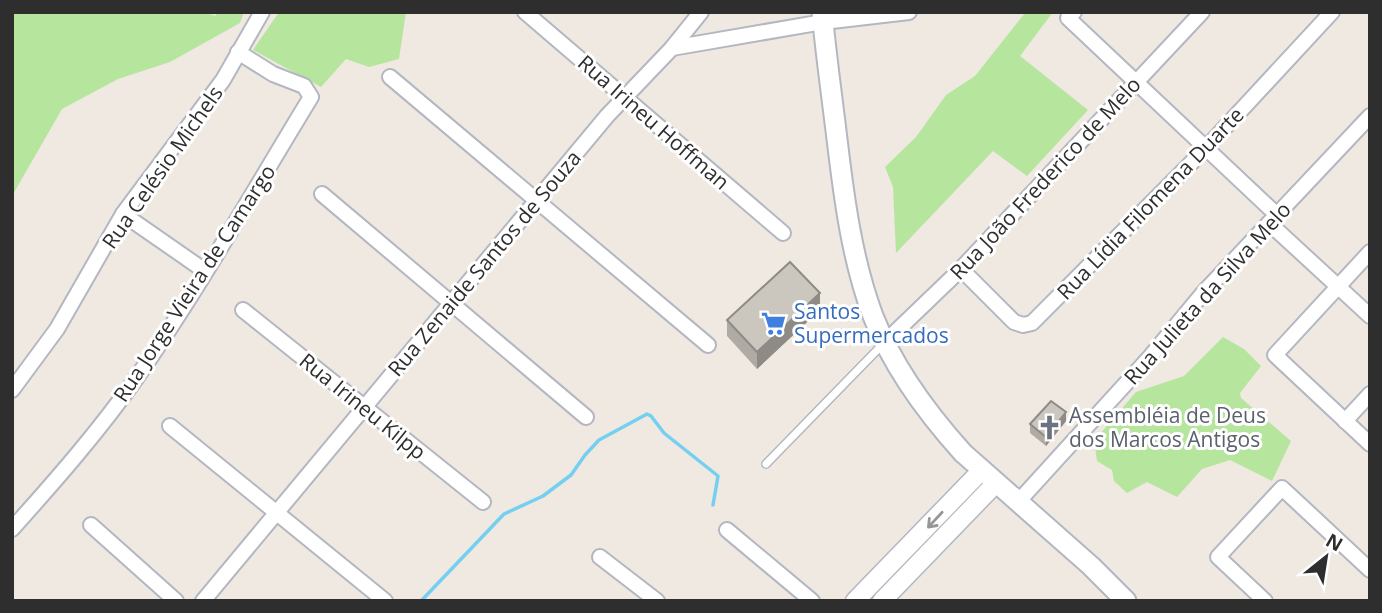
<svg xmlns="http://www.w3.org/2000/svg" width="1382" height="613" font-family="'Open Sans',sans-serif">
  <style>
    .green { fill: #b6e59e }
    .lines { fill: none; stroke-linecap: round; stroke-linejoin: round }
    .stream { stroke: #75cff0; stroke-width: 3.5 }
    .service-casing { stroke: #b4b7c1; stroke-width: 10 }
    .minor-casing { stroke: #b4b7c1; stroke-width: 18 }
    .tertiary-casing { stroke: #b4b7c1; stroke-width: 21 }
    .secondary-casing { stroke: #b4b7c1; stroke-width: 23 }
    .service { stroke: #fff; stroke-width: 7 }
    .minor { stroke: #fff; stroke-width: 14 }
    .tertiary { stroke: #fff; stroke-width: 18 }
    .secondary { stroke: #fff; stroke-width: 19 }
    .wall { fill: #afaba4 }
    .shaded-wall { fill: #8e8b86 }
    .building { fill: #cbc7bf; stroke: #8e8b86; stroke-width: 2 }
    .oneway { stroke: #969696 }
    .labels { text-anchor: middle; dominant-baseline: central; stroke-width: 6; stroke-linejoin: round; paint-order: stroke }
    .street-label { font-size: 21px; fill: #2e2e2e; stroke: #fff }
    .shop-label { font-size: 21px; fill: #366cbe; stroke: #fff; text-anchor: start }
    .worship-label { font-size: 21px; fill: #5b616d; stroke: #fff; text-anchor: start }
  </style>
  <rect width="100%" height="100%" fill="#efe9e1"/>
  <!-- green -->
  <g class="green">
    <path d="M12,12H204L215,16L218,12H244L240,23L170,62L118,79L62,109L12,196Z"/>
    <path d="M279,12H406L399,59L369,67L346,59L321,87L253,50Z"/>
    <path d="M1053,12L1020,56L1088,110L1027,176L993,151L896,253L893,187L885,167L916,137L946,95L975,76L1025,13Z"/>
    <path d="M1223,337L1244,349L1261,366L1240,393L1241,398L1291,441L1272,481L1230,460L1202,469L1177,497L1147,482L1127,493L1114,481L1112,470L1097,461L1094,441L1136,392L1184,376Z"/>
  </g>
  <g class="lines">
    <!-- stream -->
    <path class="stream" d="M421,601L504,514L543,496L571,475L585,455L599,440L647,414L651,416L664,433L718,476L713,505"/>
    <defs>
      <path id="service" d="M766,464L883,344"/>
      <g id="minor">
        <path d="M525,12L783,233"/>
        <path d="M1074,12L1068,18L1277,215"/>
        <path d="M672,48L823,22L909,12"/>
        <path d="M390,77L708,345"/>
        <path d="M322,194L586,417"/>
        <path d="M123,214L205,271"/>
        <path d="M1269,223L1370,316"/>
        <path d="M1370,252L1275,355L1370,444"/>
        <path d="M961,269L1014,322L1023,325L1032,323L1206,148L1332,12"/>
        <path d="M243,310L483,502"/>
        <path d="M885,342L961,269L1202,12"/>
        <path d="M12,390L57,329L123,214L223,80L262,12"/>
        <path d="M1345,421L1370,394"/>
        <path d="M170,426L385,601"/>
        <path d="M1017,503L1150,357L1204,292L1370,116"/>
        <path d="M91,525L176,601"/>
        <path d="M12,529C56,480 99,431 137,377C200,287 254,190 311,97L304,86L273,74L238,52"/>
        <path d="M727,530L812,601"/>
        <path d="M600,557L657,601"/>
        <path d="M203,601L607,116L672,48L701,12"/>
        <path d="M1265,601L1218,557L1282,488L1370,570"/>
      </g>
      <g id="tertiary">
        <path d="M855,601L982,470"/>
        <path d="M882,601L996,483"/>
      </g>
      <path id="secondary" d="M822,12C826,55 832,97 837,139C844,198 852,260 873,316C893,367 926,412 963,453L1091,566L1126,601"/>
    </defs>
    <!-- service casing -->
    <use href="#service" class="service-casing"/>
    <!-- minor casing -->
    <use href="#minor" class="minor-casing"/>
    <!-- tertiary casing -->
    <use href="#tertiary" class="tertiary-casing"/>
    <!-- secondary casing -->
    <use href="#secondary" class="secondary-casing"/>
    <!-- service -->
    <use href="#service" class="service"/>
    <!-- minor -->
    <use href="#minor" class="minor"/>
    <!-- tertiary -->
    <use href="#tertiary" class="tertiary"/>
    <!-- secondary -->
    <use href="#secondary" class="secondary"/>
  </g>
  <!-- wall -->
  <g class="wall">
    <path d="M820,310L757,369L727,336V320Z"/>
    <path d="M1066,421L1046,446L1030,433V424Z"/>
  </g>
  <!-- shaded-wall -->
  <g class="shaded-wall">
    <path d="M820,293V310L757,369V352Z"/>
    <path d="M1066,412V421L1046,446V437Z"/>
  </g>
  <!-- building -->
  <g class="building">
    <path d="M790,262L820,293L757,352L727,320Z"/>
    <path d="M1051,401L1066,412L1046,437L1030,424Z"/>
  </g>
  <!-- one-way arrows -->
  <defs><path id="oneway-shaft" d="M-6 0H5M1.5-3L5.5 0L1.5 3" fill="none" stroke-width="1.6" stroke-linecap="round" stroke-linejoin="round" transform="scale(1.75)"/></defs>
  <use class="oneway" href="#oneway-shaft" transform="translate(935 520) rotate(133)"/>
  <!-- icons -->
  <defs>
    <symbol id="supermarket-bare" viewBox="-9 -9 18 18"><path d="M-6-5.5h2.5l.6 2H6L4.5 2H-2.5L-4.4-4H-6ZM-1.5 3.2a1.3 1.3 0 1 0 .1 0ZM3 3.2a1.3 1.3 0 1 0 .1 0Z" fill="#3f7fe0" stroke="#fff" stroke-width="2.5" paint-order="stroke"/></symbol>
    <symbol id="church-bare" viewBox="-9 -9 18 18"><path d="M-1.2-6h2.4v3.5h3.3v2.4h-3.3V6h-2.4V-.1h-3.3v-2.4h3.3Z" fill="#6b7280" stroke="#fff" stroke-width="2.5" paint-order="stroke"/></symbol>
  </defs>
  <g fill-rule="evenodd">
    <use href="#supermarket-bare" x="756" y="306" width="35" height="35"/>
    <use href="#church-bare" x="1032" y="410" width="35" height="35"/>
  </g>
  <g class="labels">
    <!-- street labels -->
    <g class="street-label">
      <text transform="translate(654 122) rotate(41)">Rua Irineu Hoffman</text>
      <text transform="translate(162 167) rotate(-55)">Rua Celésio Michels</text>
      <text transform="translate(1045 178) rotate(-47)">Rua João Frederico de Melo</text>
      <text transform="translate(1150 203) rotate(-46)">Rua Lídia Filomena Duarte</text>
      <text transform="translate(484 263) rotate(-50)">Rua Zenaide Santos de Souza</text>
      <text transform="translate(194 283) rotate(-57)">Rua Jorge Vieira de Camargo</text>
      <text transform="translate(1207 293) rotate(-48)">Rua Julieta da Silva Melo</text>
      <text transform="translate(363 406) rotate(39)">Rua Irineu Kilpp</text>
    </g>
    <!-- shop labels -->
    <g class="shop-label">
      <text x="794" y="311">Santos<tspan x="794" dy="24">Supermercados</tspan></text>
    </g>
    <!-- worship labels -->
    <g class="worship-label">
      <text x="1069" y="415">Assembléia de Deus<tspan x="1069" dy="24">dos Marcos Antigos</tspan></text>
    </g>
  </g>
  <!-- border -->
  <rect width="1382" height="613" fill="none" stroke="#2e2e2e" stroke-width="28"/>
  <!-- north arrow -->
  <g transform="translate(1326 557) rotate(30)" stroke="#ffffff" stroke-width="5" paint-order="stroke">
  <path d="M0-5L12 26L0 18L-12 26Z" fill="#2e2e2e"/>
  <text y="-10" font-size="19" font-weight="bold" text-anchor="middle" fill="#2e2e2e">N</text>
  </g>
</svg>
